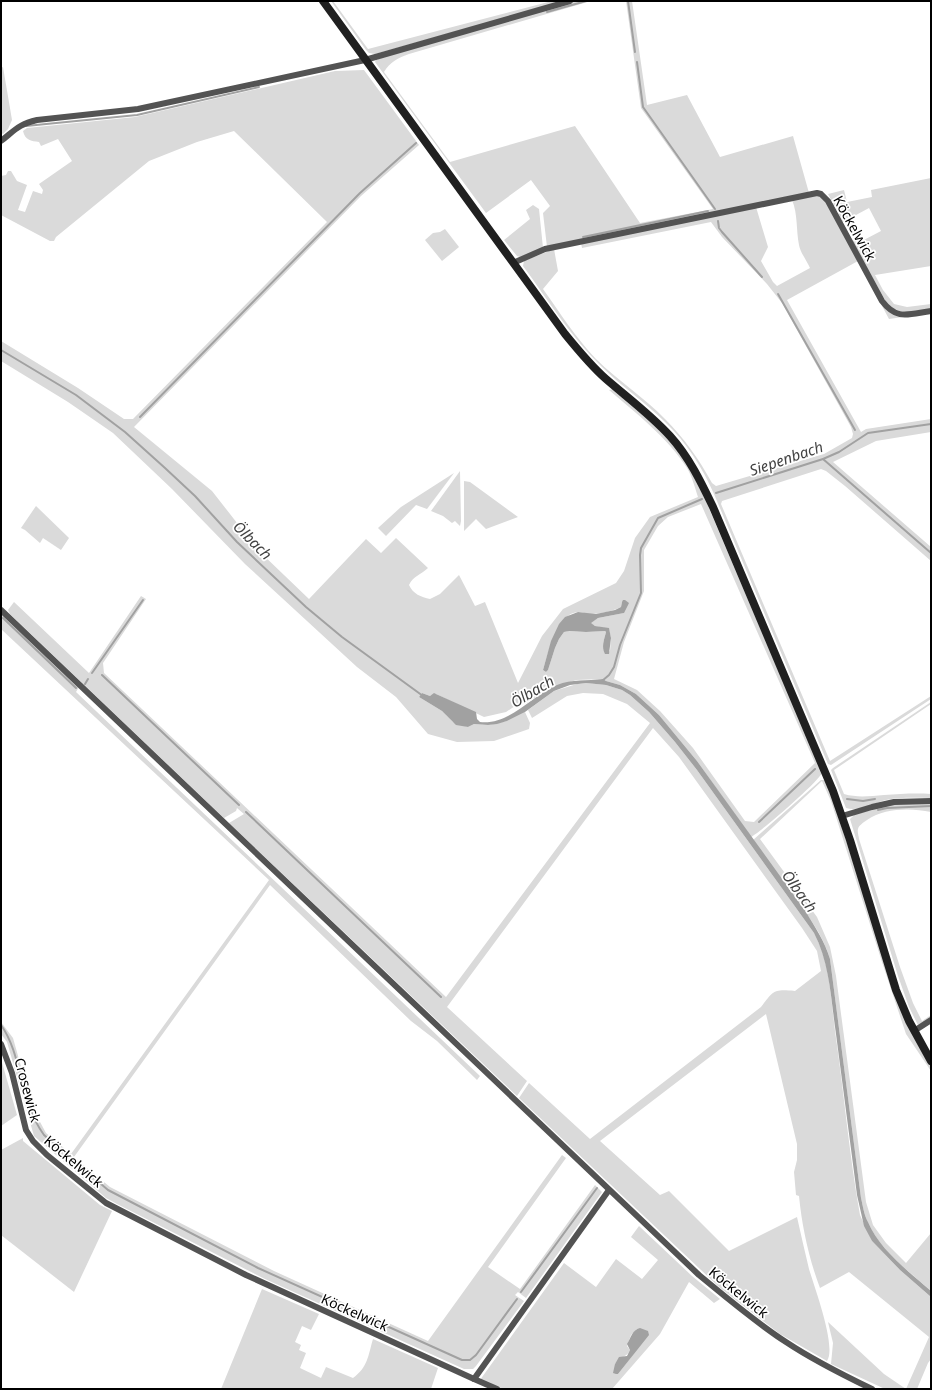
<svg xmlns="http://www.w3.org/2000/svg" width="932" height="1390" font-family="'Noto Sans',sans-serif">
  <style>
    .green { fill: #dadada; fill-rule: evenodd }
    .water { fill: #a1a1a1 }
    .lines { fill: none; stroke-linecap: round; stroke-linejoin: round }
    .stream { stroke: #a1a1a1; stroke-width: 2 }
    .minor { stroke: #535353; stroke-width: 6 }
    .secondary { stroke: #202020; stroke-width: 8 }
    .labels { text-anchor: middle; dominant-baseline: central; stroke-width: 3.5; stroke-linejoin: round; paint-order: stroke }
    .street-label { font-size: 14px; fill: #000; stroke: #fff }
    .water-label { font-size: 15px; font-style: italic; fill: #424242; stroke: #fff }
  </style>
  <rect width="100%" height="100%" fill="#fff"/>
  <!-- green -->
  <g class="green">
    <path d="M331,1H333L368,49L552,1H564L375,54L369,53L366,50Z"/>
    <path d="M575,1H591L409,54C398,58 390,62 384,72L450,162L575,126L640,223L713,209L641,108L626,1H632L647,105L687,95L720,157L793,136L809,193L756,207L768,247L761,261L773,282L777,286L810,268C807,261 800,252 799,245C796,230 798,214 792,200L818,195L825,199L892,313H931L889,319L858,261L787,300L861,432L866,429L931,419V432L876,441L833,462L931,547V561L845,486L826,471L821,469L722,501L721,504L830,761L931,696V699L831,765L828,764L714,494C702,467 687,443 665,422C645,402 621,386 601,366C571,337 548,300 523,266L524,261L554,249L558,271L543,289C560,313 576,338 596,359C618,381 644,397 665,419C684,438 699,459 712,483L716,486L824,454L852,438L853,434L851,427L782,303L767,284L722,237L711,222L582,248L581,243L547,247L543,213L550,206L531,180L486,213L375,62L376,60L389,55Z"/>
    <path d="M3,67L12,120L8,129L3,134L1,133V68Z"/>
    <path d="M364,70L419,145L361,196L134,427L212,491L259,551L309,599L366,539L381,553L396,538L428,568C421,575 413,576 409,585C413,594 421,597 430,599L440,594L459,575L475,606L485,602L518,683L542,636L563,609L616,583L624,571L635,538L650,517L698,497C695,488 692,476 687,468C667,437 637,414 609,390L613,389L638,409L673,442L699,485L822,773C817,783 763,830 751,837L697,761L659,715L636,694L620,685L606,681L603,679L576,680L543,692L525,704L524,700L506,712L484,717L436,694L430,696L422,693L419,697L442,711L453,722L468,727L474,724L488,725L507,721L525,712L530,723L529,729L494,741L457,742L428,734L396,697L357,667L245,564L172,489L113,433L68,402L1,361V341L78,388L124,419H133L327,222L234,131L197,142L149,161L56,237L54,241H50L1,215V176L6,175L8,171H11L17,181L27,185L18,210L25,212L33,191L42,194L43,190L39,184L72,161L58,139L41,146L39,142C31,141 25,140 23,131L27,128L135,117L335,71ZM701,504L815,763L754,822L745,821L693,748L660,711L637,690L614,679L624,642L644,591V550L658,526L668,517ZM622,602L624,613L598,618L590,623L595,626L609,629L611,638L610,651L606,654C601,648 604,639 606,632L605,631L586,632L568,631L564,632L559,639L555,648L548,670L546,672L543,670C548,654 557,613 578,612C583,612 586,614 591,614C600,614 613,611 621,607Z"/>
    <path d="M931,178V266L875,275L883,290L894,304L907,307L931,304V309L907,312L900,311L889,307L852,241L857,238L860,242L881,231L869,208L843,222L828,194L844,190L847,202L872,197L871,190Z"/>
    <path d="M533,205L539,209L543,248L520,257L517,256L504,240L530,219L526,210Z"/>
    <path d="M445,229L459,247L442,261L425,240L433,233L440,232Z"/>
    <path d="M460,471L461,521L460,526L455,521L452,523L443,516L431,511Z"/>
    <path d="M454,473L427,509L416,505L386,536L378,528L401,507Z"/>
    <path d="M464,481L470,482L518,517L486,529L476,519L464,531Z"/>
    <path d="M36,506L69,538L61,550L43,538L40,543L25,530L21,528Z"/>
    <path d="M141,596L146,599L103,663L104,673L446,997L650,723L627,704L603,694L583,693L567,696L532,718L528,710L554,691L577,684L586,683L606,685L622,690L630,695L649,712L675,742L697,770L814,933C830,962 831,998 835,1031C844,1092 849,1154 860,1215L872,1241L900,1270L931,1297V1359L928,1363L917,1389H906L929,1337L849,1272L820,1288C809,1259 802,1227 799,1196L796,1195L794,1172L797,1160V1144L766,1014L600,1141L660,1195L669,1191L729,1251L797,1217C801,1235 805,1252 809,1269C814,1286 837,1347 827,1361L780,1334L719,1287L519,1098L529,1083L590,1139L761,1007C774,991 772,989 795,991L821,971L817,951L802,928L679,757L653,728L447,1007L527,1081L517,1096L229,823L244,814L237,808L236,811L224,818L10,614L8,610L14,602L89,673Z"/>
    <path d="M3,615L79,687L76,692L480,1076L477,1080L437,1041L411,1021L270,885L74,1157L110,1187L274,1271L428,1341L562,1155L566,1158L488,1267L520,1289L595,1185L602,1192L526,1298L518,1292L515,1295L524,1301L476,1366L473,1369H464L265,1279L117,1204L106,1198L34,1136L7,1042L1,1034V1022L13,1038L33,1109L46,1133L71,1154L269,880L1,629V616Z"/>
    <path d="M931,702V704L834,770L844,794C858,798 870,796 884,795C900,794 915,793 931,794V798C916,798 901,797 886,800C874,803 858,812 846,808L831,770L833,768Z"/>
    <path d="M821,780H824L827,783L907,1024L931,1067V1071L906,1034L882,962L831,801L822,781L760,839L817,917L830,947L836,976L866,1202L873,1225L886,1243L906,1263L931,1233V1291C909,1271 880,1251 868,1222C864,1215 863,1206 861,1198L830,959C823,934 806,913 791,892C778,875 765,857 753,840Z"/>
    <path d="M931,803V812C910,808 885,808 867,820C863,823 859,825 858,829C857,832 859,836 859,839L900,967L913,1003L922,1021L931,1015V1018L918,1025L909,1007L898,976L850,819L855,814L895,804Z"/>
    <path d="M1,1059L17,1115L1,1126Z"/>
    <path d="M23,1138V1141L100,1205L112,1211L74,1292L1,1235V1150Z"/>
    <path d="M639,1226L692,1276L720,1299L714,1303L689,1282L660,1334L612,1389H501L480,1380L564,1263L596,1287L616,1259L642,1279L658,1260L631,1237ZM637,1329L632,1356L618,1374L615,1364C621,1355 627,1358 630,1350L627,1346L631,1335Z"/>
    <path d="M262,1289L319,1314L311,1330L302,1326L295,1342L301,1345L299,1350L306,1353L300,1368L321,1378L326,1367L353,1378C368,1367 368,1356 373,1339L438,1368L431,1389H221Z"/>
    <path d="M828,1322L884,1374L906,1389H885L831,1364L833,1343Z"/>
  </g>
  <!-- water -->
  <g class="water">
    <path d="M623,600H625L629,603L624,613L598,618L591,623L595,626L609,628L611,638L609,654H605C601,647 604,640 606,632L605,631L586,632L569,631L564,632L559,639L555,648L548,670L546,672L543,670L551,641L559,624L565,617L578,612L596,614L615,610L621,607L622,602Z"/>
    <path d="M603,679L606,681L620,685L636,694L659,715L697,761L806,912C815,927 825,942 830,959L861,1198C863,1206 864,1215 868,1222C879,1249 909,1272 931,1291V1297L900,1270L872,1241L864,1226L857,1195C850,1141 843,1088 836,1034C831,1001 830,963 814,933L697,770L675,742L649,712L630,695L622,690L606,685L586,683L570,685L554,691L525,712L507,721L497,724L488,725L474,724L468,727L456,725L442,711L419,697L422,693L430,696L434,693L436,694L476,712L477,719L480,722C510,725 531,696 557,685C572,679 587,681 603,679Z"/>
    <path d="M640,1328L648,1331L649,1335L618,1374H616L613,1373L615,1364L619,1357L627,1356L630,1350L627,1344C631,1338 632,1330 640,1328Z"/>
  </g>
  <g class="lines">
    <!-- stream -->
    <g class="stream">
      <path d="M628,1L635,52"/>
      <path d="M547,12L586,1"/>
      <path d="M637,62L643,107L715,209"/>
      <path d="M26,126L137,115L259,87"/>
      <path d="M718,221L719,228L722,232L762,277"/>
      <path d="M583,237L708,211"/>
      <path d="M778,294L855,430"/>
      <path d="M1,350L76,395L125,432L165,468L195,496L237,542L306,607L342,637L423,696"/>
      <path d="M140,417L360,193L416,143"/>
      <path d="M823,459L931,553"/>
      <path d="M716,493L823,459L839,452L868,433L931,424"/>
      <path d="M3,618L76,688"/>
      <path d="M92,673L143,600"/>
      <path d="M102,675L239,805"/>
      <path d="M602,681L609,675L614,667L620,645L641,593L640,555L641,548L658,518L702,499"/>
      <path d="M85,684L88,679"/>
      <path d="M847,799L863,801L875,799"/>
      <path d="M878,810L887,808L931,806"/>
      <path d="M246,812L441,997"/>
      <path d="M759,822L815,769"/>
      <path d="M1,1025C23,1056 19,1101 44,1135L108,1190L258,1268L462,1360H470L476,1355L517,1299"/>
      <path d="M521,1292L597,1188"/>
    </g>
    <!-- minor -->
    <g class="minor">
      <path d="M1,141C15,130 19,124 37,120L138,109L365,60L570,1"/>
      <path d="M513,263L545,249L817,193L821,194L828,201L882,301C897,321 909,314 931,311"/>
      <path d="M1,610L699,1275C727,1298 755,1322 786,1342C813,1360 843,1375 872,1389"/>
      <path d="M842,816L872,807L894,802L931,801"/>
      <path d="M914,1031L931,1020"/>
      <path d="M1,1044L12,1073L26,1130L33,1141L47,1155L106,1203L246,1275L474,1379L609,1190"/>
      <path d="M474,1379L497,1389"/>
    </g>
    <!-- secondary -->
    <path class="secondary" d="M323,1L565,334C578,350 591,366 606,379C628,398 651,415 670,436C689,457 701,482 713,507L833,791L850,840L896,990L909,1021L931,1061"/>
  </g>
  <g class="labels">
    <!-- street labels -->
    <g class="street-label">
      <text transform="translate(855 228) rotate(61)">Köckelwick</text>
      <text transform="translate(28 1090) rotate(75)">Crosewick</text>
      <text transform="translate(74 1161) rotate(40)">Köckelwick</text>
      <text transform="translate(739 1292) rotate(39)">Köckelwick</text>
      <text transform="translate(355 1312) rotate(24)">Köckelwick</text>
    </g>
    <!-- water labels -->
    <g class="water-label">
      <text transform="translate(786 458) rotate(-19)">Siepenbach</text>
      <text transform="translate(253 540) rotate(45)">Ölbach</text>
      <text transform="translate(532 691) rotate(-31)">Ölbach</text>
      <text transform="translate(800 891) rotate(54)">Ölbach</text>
    </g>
  </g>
  <!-- border -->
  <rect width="932" height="1390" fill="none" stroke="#000000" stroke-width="4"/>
</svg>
